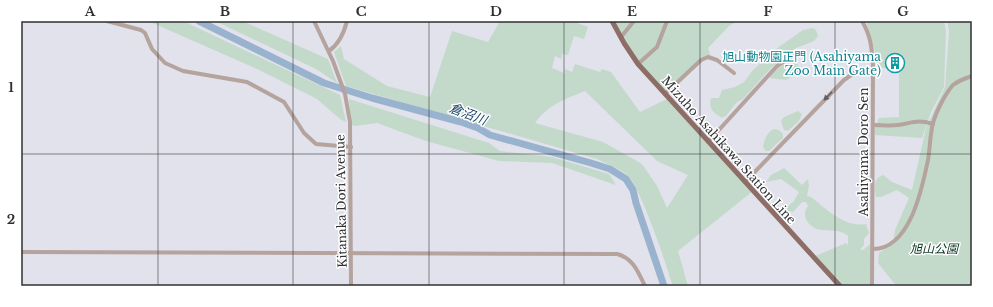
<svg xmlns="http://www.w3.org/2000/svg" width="993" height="307" font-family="'Libre Baskerville','Noto Sans JP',serif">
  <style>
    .green { fill: #c3dacb; fill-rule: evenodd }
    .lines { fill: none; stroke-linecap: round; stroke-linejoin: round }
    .river { stroke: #99b3cf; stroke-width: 7 }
    .minor { stroke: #b5a39e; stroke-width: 4 }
    .major { stroke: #8d6d66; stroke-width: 5 }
    .oneway { fill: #655e5e }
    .grid { fill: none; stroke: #2f3033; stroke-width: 1; stroke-opacity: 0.55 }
    .labels { text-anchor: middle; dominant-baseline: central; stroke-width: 3; stroke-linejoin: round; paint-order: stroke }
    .culture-label { font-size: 12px; fill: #0d838f; stroke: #fff; text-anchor: end }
    .street-label { font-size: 12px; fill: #2f3033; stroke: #fff }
    .park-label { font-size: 12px; font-style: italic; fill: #03331d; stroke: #fff }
    .water-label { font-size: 13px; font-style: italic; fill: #1c4369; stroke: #fff }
    .neatline { fill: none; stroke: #2f3033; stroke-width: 1.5 }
    .grid-label { font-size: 13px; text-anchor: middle; font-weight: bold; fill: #2f3033 }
  </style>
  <rect width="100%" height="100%" fill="#e1e2eb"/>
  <!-- green -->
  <g class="green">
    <path d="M148,21H183L340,95L346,122L340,119L317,99L257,69Z"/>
    <path d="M215,21H242L328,59L337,83L316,69Z"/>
    <path d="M500,21H572L588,27L584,39L574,36L568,55L562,54L561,59L555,56L552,68L564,73L565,69L572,72L575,64L600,72L602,69L611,72L640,112L669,98L753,191L678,251L688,286H674L672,284C667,266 639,183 627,175C619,168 607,164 597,159L346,86L334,52L341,46L344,59L387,86L430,97L452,31L488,42ZM585,91L657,161L688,175L667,208L657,186L642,164L603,142L535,123C548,105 565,99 585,91Z"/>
    <path d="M616,21H737L729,26L708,48L711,57H708L665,94L638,64L614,24Z"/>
    <path d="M866,21H944L946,30L944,87L931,112L922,138L875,135V127L879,118L899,117V74L902,67L880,68L879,64H876L875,52Z"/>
    <path d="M947,21H972V286H899L894,283L878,263L879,253L893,243L895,230L909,198L897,190L881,197H876C874,187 873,179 883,175L892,182L912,190L926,128L945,87L949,31Z"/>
    <path d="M813,28L816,30L818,36L814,41L796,48L772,67L743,99L736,103L726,116L722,118C713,112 708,109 711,98H719L722,90L735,87L744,82L753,70L776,49L803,30Z"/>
    <path d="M789,62L796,63L801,68L799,73L786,80L770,78V76L779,67Z"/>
    <path d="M349,99L489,143L500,151L552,157L609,174L616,185L552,163L499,161L426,141L377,123L354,126L351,124Z"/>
    <path d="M798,111L802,114L799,121L788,131L784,130L781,121L784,117Z"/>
    <path d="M774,129L779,130L783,134V138L769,151H766L763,147C764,140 767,132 774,129Z"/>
    <path d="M784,168L802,185L808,179L809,186L807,196L811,197C826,209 845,228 866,224L869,233L864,239V245L860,250H863L873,242V286H841L813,257L846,243L848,245V236C840,228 827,232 817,229C807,225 801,215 808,206L806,202H802L793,212L787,211L786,208L794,201L799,192L781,179L766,182L771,175Z"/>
  </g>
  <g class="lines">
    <!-- river -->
    <path class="river" d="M199,21L324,83L372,98L461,122L478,128L490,135L591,163L610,169L626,179L633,190L636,203L664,286"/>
    <!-- minor -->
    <g class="minor">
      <path d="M107,21L141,30L145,33L152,49L165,63L183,71L247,82L284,102L304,133L316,144L351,147"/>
      <path d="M314,21L333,61L345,94L350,122L351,286"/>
      <path d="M862,21C871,36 872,49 873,66L872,286"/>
      <path d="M621,37L634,21"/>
      <path d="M329,51C339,44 344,33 347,21"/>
      <path d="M638,64L657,47L667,21"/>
      <path d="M665,94L701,60L708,57L717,60L734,73"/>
      <path d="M873,125C881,125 890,126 898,125C913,123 916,119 933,124"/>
      <path d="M708,142L777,66L797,53"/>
      <path d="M745,182L844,80L857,71L873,70"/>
      <path d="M873,249C910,249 922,189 928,160C930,148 930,135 933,123C936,112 945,94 953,85C958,81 966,78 972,76"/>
      <path d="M21,252L617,254C633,258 638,272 645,286"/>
    </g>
    <!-- major -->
    <path class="major" d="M612,21L624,43L638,64L840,286"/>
  </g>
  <!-- one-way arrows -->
  <defs><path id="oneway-solid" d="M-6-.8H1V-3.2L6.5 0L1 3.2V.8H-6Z"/></defs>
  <use class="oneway" href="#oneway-solid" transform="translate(828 96) rotate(134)"/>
  <!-- grid -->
  <path class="grid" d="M158,21V286M293,21V286M429,21V286M564,21V286M700,21V286M835,21V286M21,154H972"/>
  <!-- icons -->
  <defs>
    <symbol id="building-ring" viewBox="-11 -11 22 22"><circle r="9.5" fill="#fff" stroke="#0f9aa8" stroke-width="1.5"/><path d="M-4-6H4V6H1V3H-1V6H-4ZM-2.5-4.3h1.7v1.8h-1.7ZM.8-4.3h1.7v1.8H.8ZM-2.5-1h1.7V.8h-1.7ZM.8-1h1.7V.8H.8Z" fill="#0f9aa8"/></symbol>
  </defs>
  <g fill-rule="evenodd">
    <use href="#building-ring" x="884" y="52" width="22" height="22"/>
  </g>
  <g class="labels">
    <!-- culture labels -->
    <g class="culture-label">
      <text x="881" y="56">旭山動物園正門 (Asahiyama<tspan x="881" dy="14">Zoo Main Gate)</tspan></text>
    </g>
    <!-- street labels -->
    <g class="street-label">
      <text transform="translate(729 150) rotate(48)">Mizuho Asahikawa Station Line</text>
      <text transform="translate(863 152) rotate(-90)">Asahiyama Doro Sen</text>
      <text transform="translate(341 201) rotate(-91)">Kitanaka Dori Avenue</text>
    </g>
    <!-- park labels -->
    <g class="park-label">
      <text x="934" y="248">旭山公園</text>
    </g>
    <!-- water labels -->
    <g class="water-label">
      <text transform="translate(468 114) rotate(21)">倉沼川</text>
    </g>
  </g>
  <!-- border -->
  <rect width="993" height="307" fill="none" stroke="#ffffff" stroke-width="44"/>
  <rect x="22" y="22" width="949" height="263" class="neatline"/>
  <g class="grid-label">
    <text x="90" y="16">A</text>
    <text x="225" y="16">B</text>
    <text x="361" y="16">C</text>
    <text x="496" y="16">D</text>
    <text x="632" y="16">E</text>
    <text x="768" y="16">F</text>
    <text x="903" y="16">G</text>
    <text x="11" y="92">1</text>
    <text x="11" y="224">2</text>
  </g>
</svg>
